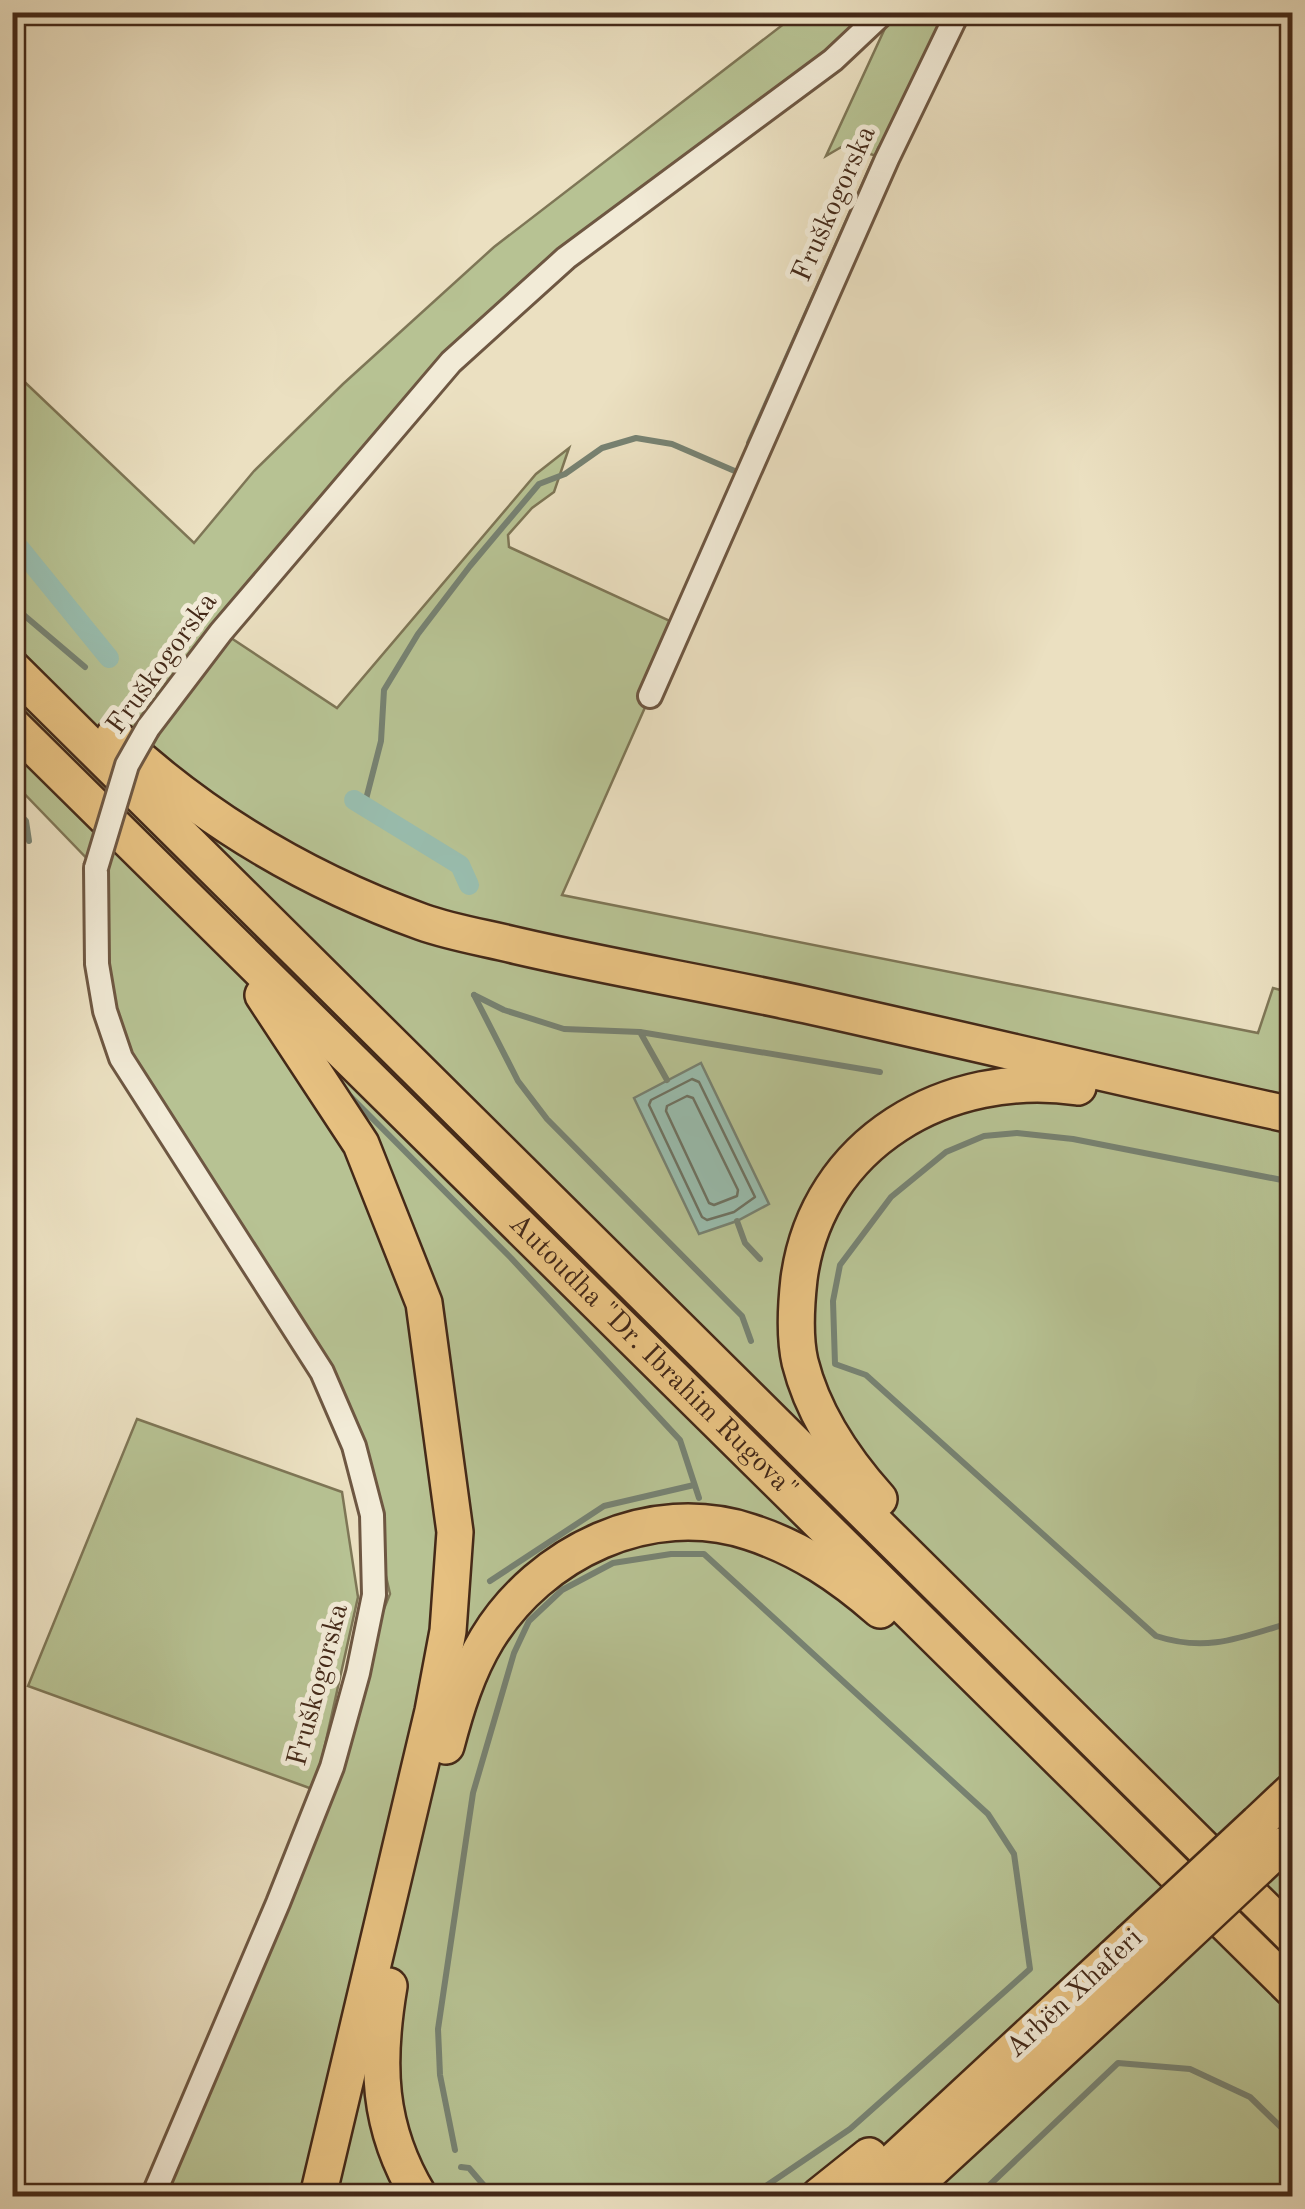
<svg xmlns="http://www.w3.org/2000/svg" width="1305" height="2209" font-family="'Old Standard TT',serif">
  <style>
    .green { fill: #b7c293; stroke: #7e7656; stroke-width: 2.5 }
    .water { fill: #99bdae; stroke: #778272; stroke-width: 2.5 }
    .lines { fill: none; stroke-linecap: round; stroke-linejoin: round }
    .shore { stroke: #6e7363; stroke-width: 2.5 }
    .stream { stroke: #778272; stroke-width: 6 }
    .canal { stroke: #99bdae; stroke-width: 20 }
    .minor-casing { stroke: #6e5742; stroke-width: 28 }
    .highway-casing { stroke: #442918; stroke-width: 40 }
    .minor { stroke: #f2ebd7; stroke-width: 22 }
    .highway { stroke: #e6c080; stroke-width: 35 }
    .minor-bridge-casing { stroke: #6e5742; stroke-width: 28; stroke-linecap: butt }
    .highway-bridge-casing { stroke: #442918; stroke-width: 40; stroke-linecap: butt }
    .minor-bridge { stroke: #f2ebd7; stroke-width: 22 }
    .highway-bridge { stroke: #e6c080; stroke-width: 35 }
    .labels { text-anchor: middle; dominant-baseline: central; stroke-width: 10; stroke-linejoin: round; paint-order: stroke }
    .street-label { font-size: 28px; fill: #442918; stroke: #f2ebd7 }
  </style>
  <rect width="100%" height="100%" fill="#ebe0c1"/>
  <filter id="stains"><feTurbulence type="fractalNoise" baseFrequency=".002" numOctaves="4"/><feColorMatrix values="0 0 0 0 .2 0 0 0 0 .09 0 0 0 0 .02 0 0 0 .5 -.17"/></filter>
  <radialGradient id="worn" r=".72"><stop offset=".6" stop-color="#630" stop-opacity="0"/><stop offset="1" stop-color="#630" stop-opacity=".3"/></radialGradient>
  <!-- green -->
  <g class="green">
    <path d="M879,12L451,362L222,632L337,708L536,474L569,448L554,492L532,508L508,535L509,547L681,626L562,895L1258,1033L1273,988L1292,993V2196H166L278,1903L358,1673L390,1594L372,1515L360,1442L105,1011L96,868L13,782L12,370L194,543L254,471L343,384L494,247L798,13Z"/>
    <path d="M892,13H958L887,159L843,146L826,156Z"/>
    <path d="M137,1419L342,1492L358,1597L315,1790L28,1686Z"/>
  </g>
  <!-- water -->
  <path class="water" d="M701,1063L769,1204L737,1221L699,1234L634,1098Z"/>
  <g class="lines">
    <!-- shore -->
    <g class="shore">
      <path d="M692,1079L699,1082L755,1197L734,1212L707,1220L702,1217L649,1105L651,1100Z"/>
      <path d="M687,1096L693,1098L738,1190L737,1196L714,1205L709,1203L666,1111L667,1106Z"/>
    </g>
    <!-- stream -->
    <g class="stream">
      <path d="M949,51L970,12"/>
      <path d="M749,443L880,148"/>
      <path d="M12,605L85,667"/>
      <path d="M12,806L26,821L29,841"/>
      <path d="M364,807L381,741L384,690L418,634L470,566L539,484L565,474L602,448L636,438L672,444L737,472L739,469"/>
      <path d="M474,995L518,1081L547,1119L742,1316L751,1341"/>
      <path d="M474,995L504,1010L564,1029L640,1032L667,1080"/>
      <path d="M640,1032L880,1072"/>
      <path d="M351,1097L511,1258L680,1440L699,1498"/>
      <path d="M1292,1182L1073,1139L1017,1133L984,1136L946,1152L891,1197L840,1265L833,1301L835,1364L866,1375L1156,1636C1208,1653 1242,1637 1292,1622"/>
      <path d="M737,1221L745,1243L760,1259"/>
      <path d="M490,1581L604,1506L694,1485"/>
      <path d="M455,2150L440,2075L438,2029L473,1793L514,1653L529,1621L562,1590L613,1563L671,1554H704L988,1814L1014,1854L1030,1969L850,2129L751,2196"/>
      <path d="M461,2167L469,2168L493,2196"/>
      <path d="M978,2196L1118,2063L1190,2069L1250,2097L1292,2138"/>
    </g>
    <!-- canal -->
    <g class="canal">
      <path d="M17,545L109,658"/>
      <path d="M354,800L460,865L469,885"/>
    </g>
    <defs>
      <g id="minor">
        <path d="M650,696L887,159L958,12"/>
        <path d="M148,728L221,632L451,362L566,258L833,60L884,12"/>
        <path d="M96,868L97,964L105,1011L121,1058L322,1372L354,1446L372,1515L374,1595L358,1673L332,1767L278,1903L153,2196"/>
      </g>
      <g id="highway">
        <path d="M12,668L1292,1936"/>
        <path id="s1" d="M12,725L1292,1989"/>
        <path d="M114,736C203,819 308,881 422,922C453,933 486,938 518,946C613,968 710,984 806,1005C968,1041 1130,1080 1292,1115"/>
        <path d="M263,995L361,1144L424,1303L455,1532L448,1631L433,1711L318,2196"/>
        <path d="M879,1499C844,1460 813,1414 800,1362C794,1336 796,1306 799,1279C817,1142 948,1068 1078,1087"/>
        <path d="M446,1746C456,1708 467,1672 487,1639C540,1552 650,1499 750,1532C800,1548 841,1576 880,1610"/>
        <path d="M1258,1823L1292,1791"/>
        <path d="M389,1986C376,2063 377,2127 419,2196"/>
        <path d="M819,2196L869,2156"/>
        <path d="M856,2196L1130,1942"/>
        <path d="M903,2196L1152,1967"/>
      </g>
    </defs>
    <!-- minor casing -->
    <use href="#minor" class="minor-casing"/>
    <!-- highway casing -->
    <use href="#highway" class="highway-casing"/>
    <!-- minor -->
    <use href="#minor" class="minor"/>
    <!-- highway -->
    <use href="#highway" class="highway"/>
    <defs>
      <path id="minor-bridge" d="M96,868L127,765L148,728"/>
      <g id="highway-bridge">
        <path d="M1130,1942L1258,1823"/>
        <path d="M1152,1967L1281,1846"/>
      </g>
    </defs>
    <!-- minor-bridge casing -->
    <use href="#minor-bridge" class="minor-bridge-casing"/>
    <!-- highway-bridge casing -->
    <use href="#highway-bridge" class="highway-bridge-casing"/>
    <!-- minor-bridge -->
    <use href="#minor-bridge" class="minor-bridge"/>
    <!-- highway-bridge -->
    <use href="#highway-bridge" class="highway-bridge"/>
  </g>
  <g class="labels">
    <!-- street labels -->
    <g class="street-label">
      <text transform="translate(835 204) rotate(-66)">Fruškogorska</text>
      <text transform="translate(163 664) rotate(-54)">Fruškogorska</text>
      <text stroke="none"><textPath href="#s1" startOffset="900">Autoudha "Dr. Ibrahim Rugova"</textPath></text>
      <text transform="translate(319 1685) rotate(-75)">Fruškogorska</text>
      <text transform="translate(1075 1994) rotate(-43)">Arbën Xhaferi</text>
    </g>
  </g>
  <!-- margin -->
  <rect width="1305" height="2209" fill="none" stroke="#ebe0c1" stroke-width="50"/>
  <rect x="15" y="15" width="1275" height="2179" fill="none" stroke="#442918" stroke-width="5"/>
  <rect x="25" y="25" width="1255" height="2159" fill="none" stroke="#442918" stroke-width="2.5"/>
  <rect width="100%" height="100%" filter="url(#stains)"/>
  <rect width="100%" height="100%" fill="url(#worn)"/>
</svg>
